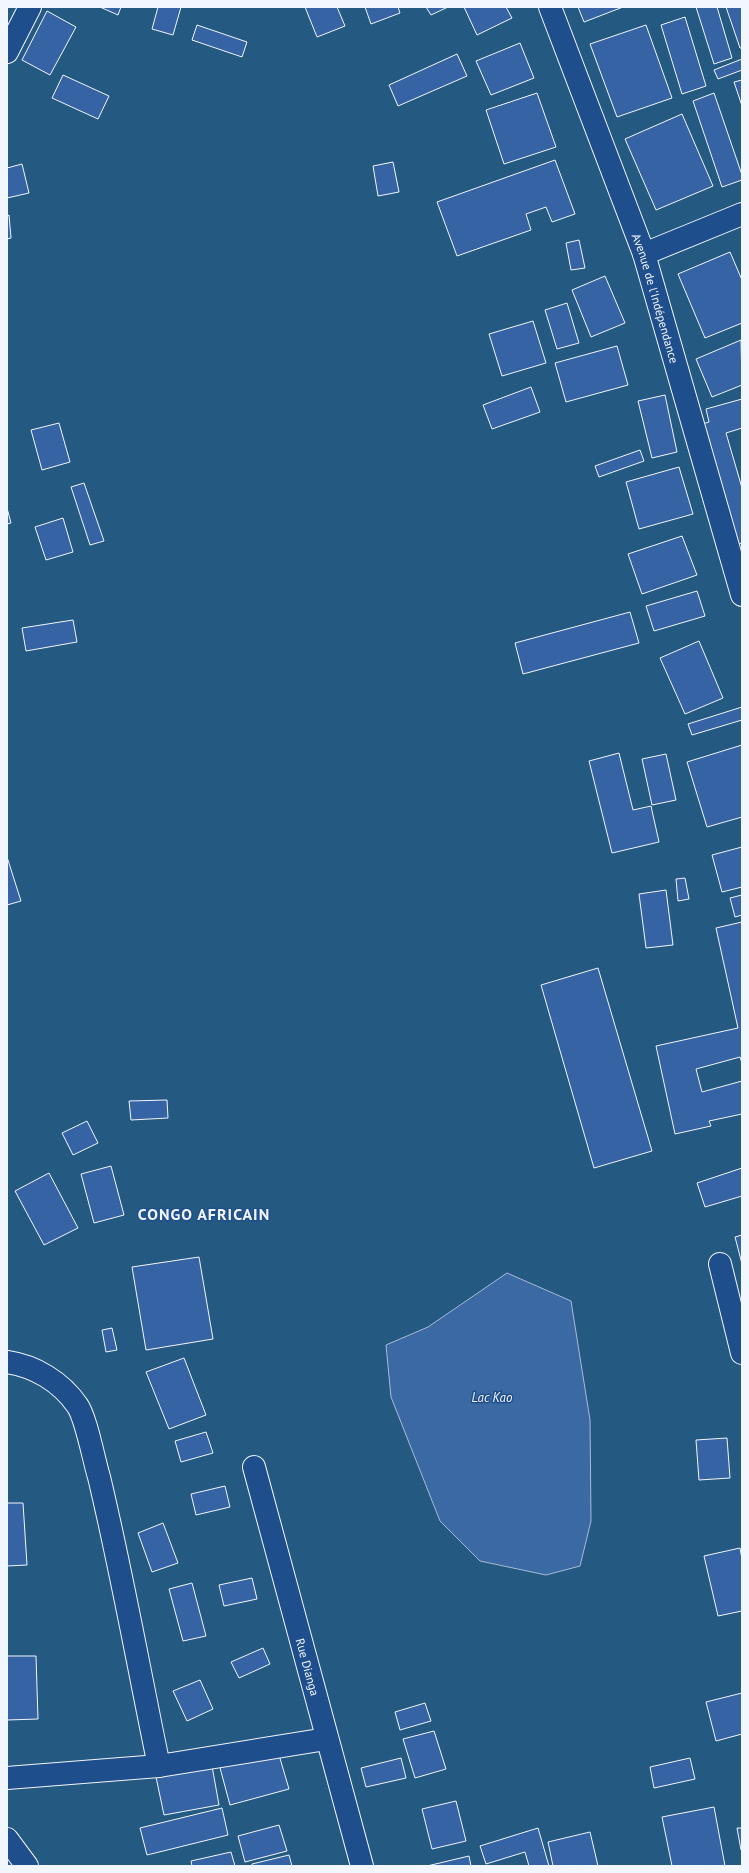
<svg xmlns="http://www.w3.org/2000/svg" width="749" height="1873" font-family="'PT Sans',sans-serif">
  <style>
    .green { fill: #245a82; stroke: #a8bbd7 }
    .water { fill: #3b69a3; stroke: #a8bbd7 }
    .building { fill: #3563a3; stroke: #f2f6ff }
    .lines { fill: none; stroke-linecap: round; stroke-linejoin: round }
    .minor-casing { stroke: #f2f6ff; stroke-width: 24 }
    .major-casing { stroke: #f2f6ff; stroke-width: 24 }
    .minor { stroke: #1f4e8c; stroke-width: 22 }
    .major { stroke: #1f4e8c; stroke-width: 22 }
    .labels { text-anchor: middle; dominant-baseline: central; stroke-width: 3; stroke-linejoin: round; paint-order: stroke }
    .street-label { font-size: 12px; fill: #f2f6ff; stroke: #1f4e8c }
    .water-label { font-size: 13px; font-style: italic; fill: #f2f6ff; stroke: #1f4e8c }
    .district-label { font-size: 16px; font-weight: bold; letter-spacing: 1px; fill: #f2f6ff; stroke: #1f4e8c }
  </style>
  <rect width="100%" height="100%" fill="#1f4e8c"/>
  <!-- green -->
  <rect class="green" x="7" y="7" width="735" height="1859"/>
  <!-- water -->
  <path class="water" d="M507,1273L571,1301L590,1420L591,1521L580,1566L546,1575L480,1561L440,1521L391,1397L386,1345L428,1327Z"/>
  <!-- building -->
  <g class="building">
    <path d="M100,7H121L118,15Z"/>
    <path d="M158,7H181L173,35L152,29Z"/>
    <path d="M305,7H337L345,26L317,37Z"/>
    <path d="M365,7H398L400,13L371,24Z"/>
    <path d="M426,7H448L431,15Z"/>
    <path d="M464,7H506L512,18L477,35Z"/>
    <path d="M578,7H623L584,22Z"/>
    <path d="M696,7H717L732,58L714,64Z"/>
    <path d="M726,7H742V48H740Z"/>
    <path d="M47,11L76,27L50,75L22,60Z"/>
    <path d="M685,17L706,86L682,94L661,25Z"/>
    <path d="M197,25L247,42L242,57L192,40Z"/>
    <path d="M646,25L672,98L617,117L590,44Z"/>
    <path d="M520,43L534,78L491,95L476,61Z"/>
    <path d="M457,54L467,76L398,106L389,85Z"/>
    <path d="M742,59V70L718,79L714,70Z"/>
    <path d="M63,75L109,96L98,119L52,98Z"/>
    <path d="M742,80V106L734,82Z"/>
    <path d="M537,93L556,147L504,164L486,110Z"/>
    <path d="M714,93L742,175V180L722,187L693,101Z"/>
    <path d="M682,114L713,186L656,210L625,139Z"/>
    <path d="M555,160L575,214L552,222L546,207L526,214L531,230L457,256L437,202Z"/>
    <path d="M393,162L399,192L378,196L373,166Z"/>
    <path d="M22,164L29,193L7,198V168Z"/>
    <path d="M9,215L11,238L7,239V216Z"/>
    <path d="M579,240L585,268L571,270L566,243Z"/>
    <path d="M730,252L742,280V323L705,338L678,274Z"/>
    <path d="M605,276L625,323L591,337L572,290Z"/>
    <path d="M567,303L579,343L557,349L545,310Z"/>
    <path d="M533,321L546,363L502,376L489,334Z"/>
    <path d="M741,340L742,385L712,397L696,359Z"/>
    <path d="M617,346L628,385L566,402L555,363Z"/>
    <path d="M531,387L540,412L492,429L483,405Z"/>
    <path d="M665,395L677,452L652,458L638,401Z"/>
    <path d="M742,399V428L726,433L742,488V543L734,546L699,425L709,422L706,409Z"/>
    <path d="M59,423L70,462L42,470L31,430Z"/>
    <path d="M640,450L644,461L599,477L595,466Z"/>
    <path d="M679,467L693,514L639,529L626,482Z"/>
    <path d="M84,483L104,541L90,545L71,487Z"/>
    <path d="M7,508L11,523L7,524Z"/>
    <path d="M63,518L73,552L46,560L35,527Z"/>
    <path d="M682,536L697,575L642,594L628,554Z"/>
    <path d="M697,591L705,616L654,631L646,606Z"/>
    <path d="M630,612L639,643L523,674L515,643Z"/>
    <path d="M73,620L77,642L26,651L22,628Z"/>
    <path d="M699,641L723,698L685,714L660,658Z"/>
    <path d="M742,707V720L692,735L688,724Z"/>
    <path d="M742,745V817L707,827L687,762Z"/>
    <path d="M619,753L633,810L651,806L659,842L612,853L589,761Z"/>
    <path d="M666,754L676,800L652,805L642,759Z"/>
    <path d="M742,847V887L722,892L712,855Z"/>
    <path d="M7,857L21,901L7,905Z"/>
    <path d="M685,878L689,899L678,901L676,879Z"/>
    <path d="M666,890L673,945L646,948L639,894Z"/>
    <path d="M742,895V915L735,917L730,898Z"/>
    <path d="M742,922V1063L740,1057L696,1069L702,1092L742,1081V1114L709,1121L711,1126L675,1134L656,1046L738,1028L716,928Z"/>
    <path d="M598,968L652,1151L594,1168L541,985Z"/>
    <path d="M167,1100L168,1118L131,1120L129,1101Z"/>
    <path d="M87,1121L98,1143L73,1155L62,1133Z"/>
    <path d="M111,1166L124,1215L94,1223L81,1174Z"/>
    <path d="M742,1168V1196L705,1207L697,1183Z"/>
    <path d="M49,1173L78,1228L44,1245L15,1191Z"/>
    <path d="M742,1235V1264L735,1237Z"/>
    <path d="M199,1257L213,1339L146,1350L132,1267Z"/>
    <path d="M112,1328L117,1350L106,1352L102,1330Z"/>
    <path d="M184,1358L206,1415L169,1429L146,1372Z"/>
    <path d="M206,1432L213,1453L181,1462L175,1441Z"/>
    <path d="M727,1438L730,1478L699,1480L696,1440Z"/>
    <path d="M225,1486L230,1507L196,1515L191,1494Z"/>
    <path d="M7,1503H23L27,1565L7,1566Z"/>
    <path d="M163,1523L178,1563L152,1572L138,1533Z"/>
    <path d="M740,1548L742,1559V1611L718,1616L704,1556Z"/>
    <path d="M252,1578L257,1599L224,1606L219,1585Z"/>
    <path d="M192,1583L206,1636L183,1641L169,1589Z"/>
    <path d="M263,1648L270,1664L239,1678L231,1662Z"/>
    <path d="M7,1656H36L38,1719L7,1720Z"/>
    <path d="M200,1680L213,1709L187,1721L173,1691Z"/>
    <path d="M742,1693V1734L716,1741L706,1702Z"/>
    <path d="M425,1703L431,1721L400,1730L395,1712Z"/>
    <path d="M434,1731L446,1769L415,1778L403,1739Z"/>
    <path d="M277,1748L289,1789L230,1805L219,1764Z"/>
    <path d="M401,1758L406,1778L366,1787L361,1768Z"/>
    <path d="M690,1758L695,1779L654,1788L650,1767Z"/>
    <path d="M212,1766L219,1805L164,1815L156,1777Z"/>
    <path d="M456,1801L466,1841L432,1849L422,1809Z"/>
    <path d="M714,1807L725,1866H672L662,1817Z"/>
    <path d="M222,1808L228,1835L147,1855L140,1828Z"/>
    <path d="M279,1825L287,1851L245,1862L238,1836Z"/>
    <path d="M538,1828L549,1866H529L525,1852L486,1864L480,1846Z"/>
    <path d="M737,1828H742V1850H741Z"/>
    <path d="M590,1832L598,1866H553L548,1842Z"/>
    <path d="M231,1852L235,1866H192L191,1861Z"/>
    <path d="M289,1855L292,1866H252V1864Z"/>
    <path d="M469,1856L471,1866H427Z"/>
  </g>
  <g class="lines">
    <defs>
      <g id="minor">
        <path id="s1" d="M550,7L644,254L742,595"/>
        <path d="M7,52L30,7"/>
        <path d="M644,254L742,214"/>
        <path d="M720,1264L742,1353"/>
        <path d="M7,1362C35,1366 61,1382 77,1405C86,1417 94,1461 99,1477C122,1573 139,1670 159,1766"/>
        <path id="s2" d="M254,1467L362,1866"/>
        <path d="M7,1778L159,1766L326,1739"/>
      </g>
      <path id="major" d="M7,1839L27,1866"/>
    </defs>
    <!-- minor casing -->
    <use href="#minor" class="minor-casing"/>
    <!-- major casing -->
    <use href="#major" class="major-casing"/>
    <!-- minor -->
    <use href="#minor" class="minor"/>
    <!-- major -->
    <use href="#major" class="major"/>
  </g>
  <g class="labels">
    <!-- street labels -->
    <g class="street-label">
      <text stroke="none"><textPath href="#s1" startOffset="310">Avenue de l'Indépendance</textPath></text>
      <text stroke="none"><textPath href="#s2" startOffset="207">Rue Dianga</textPath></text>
    </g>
    <!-- water labels -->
    <g class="water-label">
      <text x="492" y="1397">Lac Kao</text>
    </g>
    <!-- district labels -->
    <g class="district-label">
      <text x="204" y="1214">CONGO AFRICAIN</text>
    </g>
  </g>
  <!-- border -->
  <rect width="749" height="1873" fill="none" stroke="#f2f6ff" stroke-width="16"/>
</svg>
